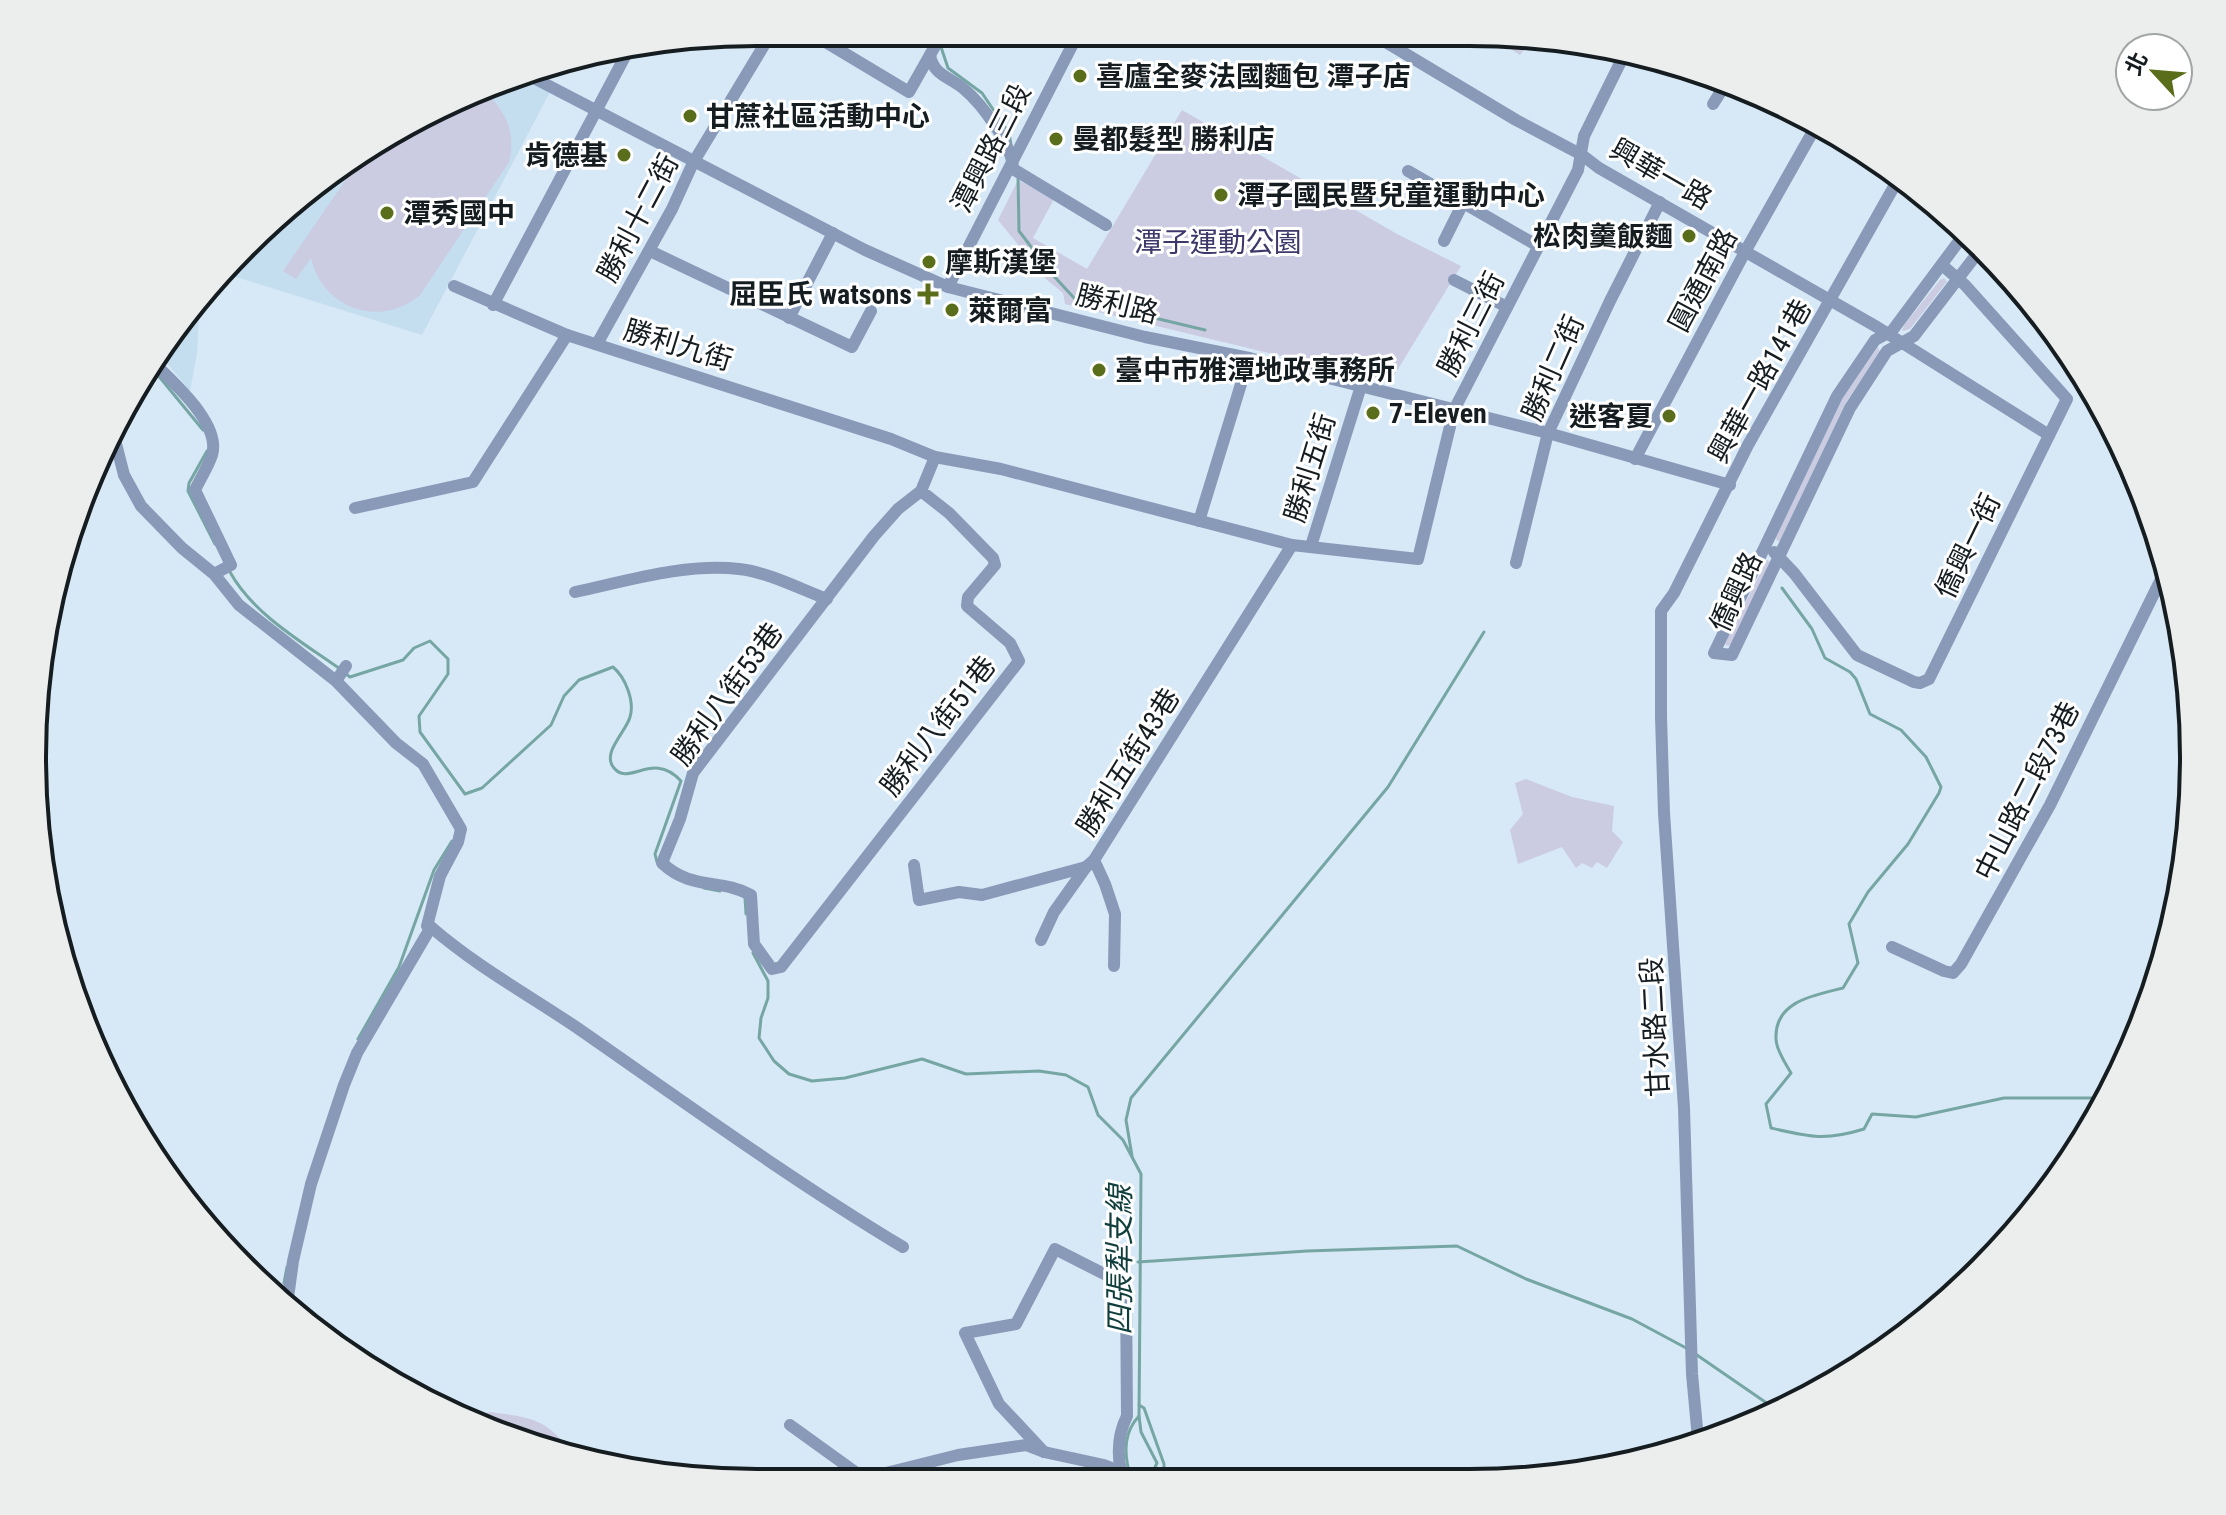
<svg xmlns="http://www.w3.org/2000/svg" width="2226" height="1515" font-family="'Roboto Condensed','Noto Sans TC',sans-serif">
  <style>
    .built { fill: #c4ddef }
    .green { fill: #cbcbe2 }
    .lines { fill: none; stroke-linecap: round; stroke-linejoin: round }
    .stream { stroke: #76a6a4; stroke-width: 3 }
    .minor { stroke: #899ab9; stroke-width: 12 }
    .poi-dot { fill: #5a6d1a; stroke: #fff; stroke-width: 3 }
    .labels { text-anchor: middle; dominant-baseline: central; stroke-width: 6; stroke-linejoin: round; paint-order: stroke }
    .poi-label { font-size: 28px; font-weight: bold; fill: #161d21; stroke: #fff; text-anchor: start }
    .street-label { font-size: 28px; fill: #161d21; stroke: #fff }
    .park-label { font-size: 28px; fill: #3c3869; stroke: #fff }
    .water-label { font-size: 30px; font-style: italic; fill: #103e3c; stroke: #fff }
    .rim { fill: none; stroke: #161d21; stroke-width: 4 }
  </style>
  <rect width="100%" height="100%" fill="#d7e9f6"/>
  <!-- built -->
  <g class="built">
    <path d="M523,78L550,92L422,335L220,272L355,154Z"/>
    <path d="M200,299L197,353L190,391L163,358Z"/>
  </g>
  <!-- green -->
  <g class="green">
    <path d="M1487,34L1574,42L1571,48L1527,45L1520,55Z"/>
    <path d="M487,94C507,113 516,135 509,162L420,295C380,329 322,308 311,258L296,279L283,271L367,149Z"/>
    <path d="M1182,110L1397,234L1461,266L1390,382L1065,304L1063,293L1046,279L998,220L1018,180L1054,199L1033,238L1087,269Z"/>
    <path d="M1944,278L1947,282L1945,284L1910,329L1902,331L1904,325L1940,280Z"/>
    <path d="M1878,347L1880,352L1846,402L1780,541H1777L1776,537L1842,399Z"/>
    <path d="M1767,560L1770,562L1731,645L1727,646L1725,643Z"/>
    <path d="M1526,779L1572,797L1614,806L1612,831L1623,842L1607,868L1597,862L1592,868L1582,863L1576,868L1562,847L1518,864L1510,830L1523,814L1515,783Z"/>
    <path d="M491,1412C543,1419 543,1420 579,1458L479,1428L469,1422L474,1415Z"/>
  </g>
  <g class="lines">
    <!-- stream -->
    <g class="stream">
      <path d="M941,47L948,68L982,93L1009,133L1011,145"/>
      <path d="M1018,176L1019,231L1052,274L1075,299L1205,330"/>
      <path d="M157,374L203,430"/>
      <path d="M207,451L189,483L188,491L215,544"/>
      <path d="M230,572C253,614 302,642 340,669"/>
      <path d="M1782,588L1812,629L1825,658L1850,672L1856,679L1870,714L1901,730L1926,757L1941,787L1939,793L1908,844L1868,892L1849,924L1858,963L1843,988C1815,995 1774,1001 1776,1039C1776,1050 1786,1064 1791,1073L1766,1104L1771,1128C1810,1137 1825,1141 1864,1129L1872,1114L1916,1117L2004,1098H2105"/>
      <path d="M346,674L350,677L403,660L414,648L430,641L448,659V674L419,716L420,732L465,794L482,788L551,725L564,696L579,680L613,667C625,677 635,701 630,717C626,732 601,753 614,768C629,787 653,750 681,781L655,854L657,862"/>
      <path d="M704,888L720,891"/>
      <path d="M745,898L746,914"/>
      <path d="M753,953L768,981V998L761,1018L759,1038L774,1061L789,1074L812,1081L845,1078L922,1059L966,1074L1039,1071L1066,1075L1088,1087L1098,1115L1123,1140L1141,1174L1139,1416L1141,1432L1157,1463L1149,1480"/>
      <path d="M358,1039L399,967L434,870L452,841"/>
      <path d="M1132,1156L1126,1120L1131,1098L1388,787L1484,632"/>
      <path d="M1138,1262L1307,1251L1457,1246L1526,1279L1632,1319L1688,1349"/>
      <path d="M284,1283L287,1267"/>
      <path d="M1694,1353L1771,1406L1780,1407L1818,1388"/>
      <path d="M1139,1405L1144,1408L1164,1464V1475L1194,1483"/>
      <path d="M1129,1472C1124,1451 1124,1432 1139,1416"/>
    </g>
    <!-- minor -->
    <g class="minor">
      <path d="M809,32L909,92L943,32"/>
      <path d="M1369,32L1516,120L1582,155L1599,168L1877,327L2049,435"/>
      <path d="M930,55C933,75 950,77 964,89C982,104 1013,146 1013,169L1106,225"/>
      <path d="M528,75L865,250L948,287L1145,337L1249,358L1548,433L1730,485"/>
      <path d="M1713,104L1725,85"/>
      <path d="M1408,171L1538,246"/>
      <path d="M1965,233L1892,331L1875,340L1837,396L1714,653L1732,655L1850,408L1887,351L1914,336L1983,246"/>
      <path d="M1444,241L1463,203"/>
      <path d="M650,251L852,347L871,311"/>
      <path d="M1454,280L1507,307"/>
      <path d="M454,286L567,335L891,439L935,457L1001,469L1292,545L1418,559L1454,410L1578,170L1584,136L1626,51"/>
      <path d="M948,287L1079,32"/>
      <path d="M493,305L629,49"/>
      <path d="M789,318L833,233"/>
      <path d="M597,344L672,209L693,163L772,32"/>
      <path d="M158,367C177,386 221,425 212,455C208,467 200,479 195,490L231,565L214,574"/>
      <path d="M114,436L124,475L141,506L182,548L214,574L239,605L336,681L396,743L423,764L461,829L458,842L440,876L427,926L431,927L357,1053L344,1085L311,1184L293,1261L287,1305"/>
      <path d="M1635,459L1746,250L1816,126"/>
      <path d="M921,491L949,513L993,558L995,565L968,597L967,606L1010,643L1019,661L781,967L772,969L754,944L751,895C720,878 692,891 662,863L680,819L693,773L874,536L898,509L921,491L935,457"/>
      <path d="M355,508L473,482L567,335"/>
      <path d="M1199,521L1249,358"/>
      <path d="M1311,546L1361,386"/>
      <path d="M1774,552L1794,573L1857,655L1914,682L1920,683L1929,679L2067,399L1965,285L1942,265"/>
      <path d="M1516,563L1548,433L1610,301L1660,202"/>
      <path d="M575,592C627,581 685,563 739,569C768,572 800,589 827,599"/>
      <path d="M336,681L346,666"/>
      <path d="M1094,860L1105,884L1115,914L1114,966"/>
      <path d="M914,865L919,900L959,892L982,895L1086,867L1094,860L1292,545"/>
      <path d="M431,927C476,966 527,994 576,1027C684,1102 790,1179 903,1247"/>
      <path d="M1041,940L1054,912L1086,867"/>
      <path d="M1892,947L1944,971L1953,973L1961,964L2050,805L2166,569"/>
      <path d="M790,1425L865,1479"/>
      <path d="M1698,1439L1692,1374L1684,1108L1664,813L1661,717V611L1674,593L1748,445L1896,183"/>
      <path d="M1044,1452L999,1404L965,1333L1016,1324L1055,1249L1120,1282L1126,1289L1127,1416C1118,1434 1117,1453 1121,1472"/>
      <path d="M846,1483L958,1455L1026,1445L1044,1452L1104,1465L1148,1483"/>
    </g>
  </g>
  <!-- markers -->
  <g class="poi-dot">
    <circle cx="1080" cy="76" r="8"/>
    <circle cx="690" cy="116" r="8"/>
    <circle cx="1056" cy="139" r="8"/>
    <circle cx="624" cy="155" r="8"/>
    <circle cx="1221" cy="195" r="8"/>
    <circle cx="387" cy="213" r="8"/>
    <circle cx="1689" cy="236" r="8"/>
    <circle cx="929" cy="262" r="8"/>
    <path d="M924 282h8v8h8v8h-8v8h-8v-8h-8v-8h8z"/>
    <circle cx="952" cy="310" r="8"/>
    <circle cx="1099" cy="370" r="8"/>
    <circle cx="1373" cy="413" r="8"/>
    <circle cx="1669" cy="416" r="8"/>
  </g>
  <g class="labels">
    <!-- poi labels -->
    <g class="poi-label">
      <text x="1096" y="76">喜廬全麥法國麵包 潭子店</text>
      <text x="706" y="116">甘蔗社區活動中心</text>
      <text x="1072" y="139">曼都髮型 勝利店</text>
      <text x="608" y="155" text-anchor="end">肯德基</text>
      <text x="1237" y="195">潭子國民暨兒童運動中心</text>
      <text x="403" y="213">潭秀國中</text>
      <text x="1673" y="236" text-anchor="end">松肉羹飯麵</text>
      <text x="945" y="262">摩斯漢堡</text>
      <text x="912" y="294" text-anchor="end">屈臣氏 watsons</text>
      <text x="968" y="310">萊爾富</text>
      <text x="1115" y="370">臺中市雅潭地政事務所</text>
      <text x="1389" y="413">7-Eleven</text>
      <text x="1653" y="416" text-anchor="end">迷客夏</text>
    </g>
    <!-- street labels -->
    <g class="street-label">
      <text transform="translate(991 148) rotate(-63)">潭興路三段</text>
      <text transform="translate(1661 174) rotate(30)">興華一路</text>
      <text transform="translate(638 218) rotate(-62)">勝利十二街</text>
      <text transform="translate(1703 280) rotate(-62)">圓通南路</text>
      <text transform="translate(1117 304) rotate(14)">勝利路</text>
      <text transform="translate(1471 324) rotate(-63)">勝利三街</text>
      <text transform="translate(678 345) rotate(17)">勝利九街</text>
      <text transform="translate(1553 368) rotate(-66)">勝利二街</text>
      <text transform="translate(1760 381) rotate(-61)">興華一路141巷</text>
      <text transform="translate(1310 468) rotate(-73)">勝利五街</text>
      <text transform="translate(1968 546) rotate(-64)">僑興一街</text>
      <text transform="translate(1736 592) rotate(-65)">僑興路</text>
      <text transform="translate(727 694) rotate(-54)">勝利八街53巷</text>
      <text transform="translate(938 726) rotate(-52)">勝利八街51巷</text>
      <text transform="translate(1128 762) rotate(-58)">勝利五街43巷</text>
      <text transform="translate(2027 791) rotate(-63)">中山路二段73巷</text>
      <text transform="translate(1655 1027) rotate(-93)">甘水路二段</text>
    </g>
    <!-- park labels -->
    <g class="park-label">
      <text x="1218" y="242">潭子運動公園</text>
    </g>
    <!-- water labels -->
    <g class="water-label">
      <text transform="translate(1119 1260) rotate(-90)">四張犁支線</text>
    </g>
  </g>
  <!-- crop -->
  <path d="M0 0H2226V1515H0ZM757 46H1469A711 711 0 0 1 2180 757V758A711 711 0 0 1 1469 1469H757A711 711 0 0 1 46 758V757A711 711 0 0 1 757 46Z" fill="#eceded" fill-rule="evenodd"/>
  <path class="rim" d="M757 46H1469A711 711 0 0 1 2180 757V758A711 711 0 0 1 1469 1469H757A711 711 0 0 1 46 758V757A711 711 0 0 1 757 46Z"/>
  <!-- north arrow -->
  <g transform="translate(2154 72) rotate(296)"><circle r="38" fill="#ffffff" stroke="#a2a5a6" stroke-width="2"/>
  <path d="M0-6L14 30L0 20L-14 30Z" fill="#5a6d1a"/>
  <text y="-12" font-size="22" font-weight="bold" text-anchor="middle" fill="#161d21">北</text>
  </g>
</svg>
